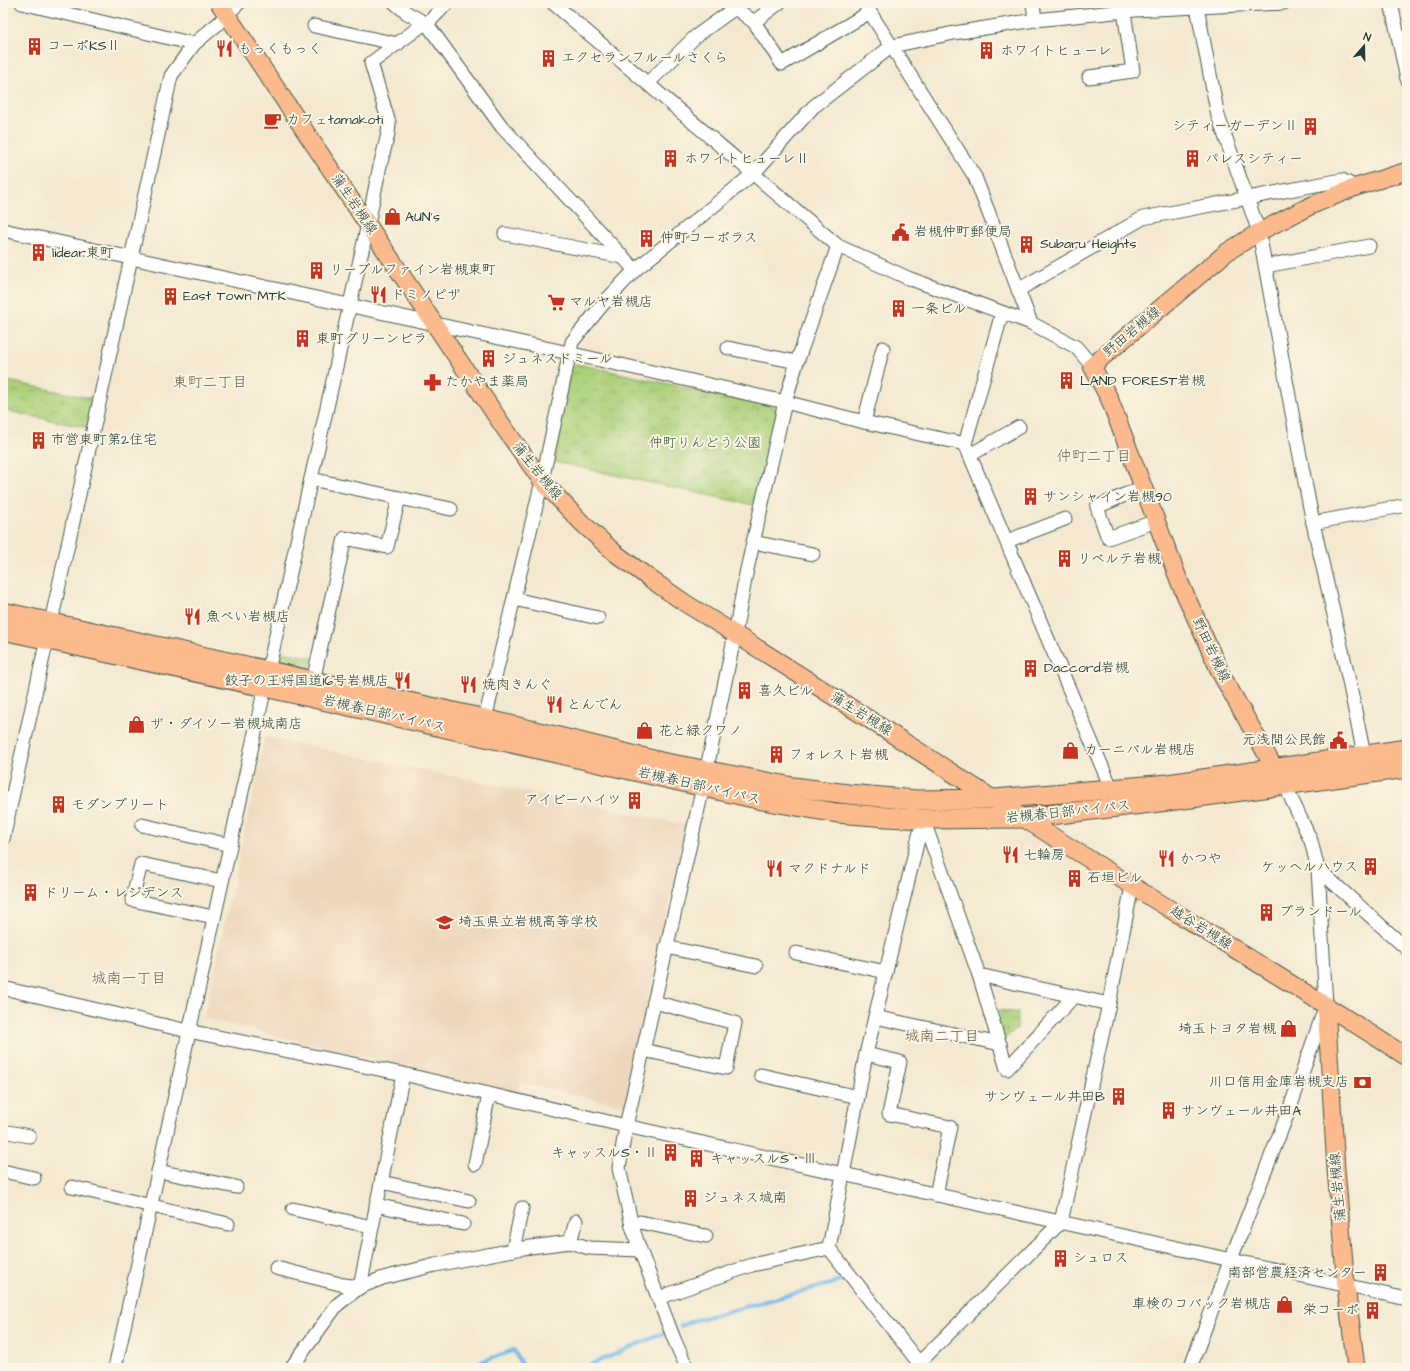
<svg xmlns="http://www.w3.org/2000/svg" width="1410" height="1371" font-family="'Architects Daughter','Klee One',sans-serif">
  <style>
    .built { fill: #edd7bb }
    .park { fill: url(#park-crowns); stroke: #658656 }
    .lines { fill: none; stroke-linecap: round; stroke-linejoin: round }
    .stream { stroke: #75bded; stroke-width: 4 }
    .minor-casing { stroke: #3f574b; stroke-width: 15 }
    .major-casing { stroke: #3f574b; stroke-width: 19 }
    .highway-casing { stroke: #3f574b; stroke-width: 21 }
    .minor { stroke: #fff; stroke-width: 13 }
    .major { stroke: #fcba8d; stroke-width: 17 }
    .highway { stroke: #fcba8d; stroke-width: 19 }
    .labels { text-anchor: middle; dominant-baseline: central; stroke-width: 4; stroke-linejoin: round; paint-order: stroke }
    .poi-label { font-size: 14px; fill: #1f3d34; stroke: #fcf5e5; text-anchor: start }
    .street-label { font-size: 14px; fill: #1f3d34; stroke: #fcf5e5 }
    .park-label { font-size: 14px; fill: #3b5a42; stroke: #fcf5e5 }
    .neighbourhood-label { font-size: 15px; fill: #685f4c; stroke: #fcf5e5 }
  </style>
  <defs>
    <pattern id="park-crowns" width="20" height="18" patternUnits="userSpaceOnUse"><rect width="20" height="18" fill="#abd079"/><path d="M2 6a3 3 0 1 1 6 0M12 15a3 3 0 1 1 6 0" fill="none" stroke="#8baa64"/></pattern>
  </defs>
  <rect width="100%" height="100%" fill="#fcf5e5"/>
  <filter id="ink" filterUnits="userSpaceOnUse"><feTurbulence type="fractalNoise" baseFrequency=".025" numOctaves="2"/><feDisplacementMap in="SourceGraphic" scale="8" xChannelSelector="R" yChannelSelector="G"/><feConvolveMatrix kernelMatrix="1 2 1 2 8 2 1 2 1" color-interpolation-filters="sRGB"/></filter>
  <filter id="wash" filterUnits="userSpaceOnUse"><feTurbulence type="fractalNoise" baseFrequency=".012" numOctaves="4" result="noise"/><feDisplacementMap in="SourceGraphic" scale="16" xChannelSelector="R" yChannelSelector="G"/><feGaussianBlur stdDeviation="0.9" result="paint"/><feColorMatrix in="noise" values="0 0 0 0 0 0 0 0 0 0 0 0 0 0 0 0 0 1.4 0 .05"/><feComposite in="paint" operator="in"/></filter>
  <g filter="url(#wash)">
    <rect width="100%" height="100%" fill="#f4e9d0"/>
    <!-- built -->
    <path class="built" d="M265,737L686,825L626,1106L520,1083L517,1096L204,1018Z"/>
    <!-- park -->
    <g class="park">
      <path d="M577,364L775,407L779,411L758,506L550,461L571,367Z"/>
      <path d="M3,380L94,399L88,428L3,410Z"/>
      <path d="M278,651L312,658L309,670L275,662Z"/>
      <path d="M993,1009L1018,1013L1017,1028L1003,1040Z"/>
    </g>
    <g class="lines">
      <!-- stream -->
      <g class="stream">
        <path d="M681,1326L692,1321L845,1280"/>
        <path d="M465,1368L514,1350L523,1368"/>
        <path d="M583,1368L664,1333"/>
      </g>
    </g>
  </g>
  <g filter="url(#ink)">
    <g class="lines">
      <defs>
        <g id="minor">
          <path d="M22,3L194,44"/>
          <path d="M395,3L407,13L427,24L502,127L635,270"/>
          <path d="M553,3L838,246L908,278L1031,323L1076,347L1092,366"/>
          <path d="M864,3L975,177L1031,323"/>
          <path d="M1033,3L1035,20"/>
          <path d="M1391,3L1407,79"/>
          <path d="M1197,7L1218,116L1259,232L1299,451L1313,523L1349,681L1364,755"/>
          <path d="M754,22L779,3"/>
          <path d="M427,24L447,3"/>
          <path d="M314,26L398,44"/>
          <path d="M1089,77L1133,71L1124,12"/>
          <path d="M648,83L695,37L735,8L754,22L782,64L870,12"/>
          <path d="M3,230L555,350L785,402L864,422L965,444"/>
          <path d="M505,234L623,257"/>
          <path d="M1266,266L1369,246"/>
          <path d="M1018,290L1143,218L1342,180L1356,187"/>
          <path d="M1002,313L965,444L1112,790"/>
          <path d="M728,348L797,362"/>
          <path d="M864,422L883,348"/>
          <path d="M970,455L1019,427"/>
          <path d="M311,479L451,509"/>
          <path d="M1143,487L1097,507L1108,538L1156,521"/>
          <path d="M1313,523L1407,505"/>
          <path d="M1007,541L1065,519"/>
          <path d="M753,542L813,554"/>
          <path d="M514,599L598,618"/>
          <path d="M51,622L171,76L194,44L220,22L227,14L239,3"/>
          <path d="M268,671L368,224L379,170L388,134L389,123L371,63L425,23"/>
          <path d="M313,681L345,538L387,547L399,498"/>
          <path d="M485,719L542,481L572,342L603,304L635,270L754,173L813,107L892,46L954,33L1035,20L1135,10L1284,3"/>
          <path d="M923,819L979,975L1109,1004"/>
          <path d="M142,825L230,845"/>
          <path d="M3,839L47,639"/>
          <path d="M1318,869L1407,949"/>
          <path d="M214,917L132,900L141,864L222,881"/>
          <path d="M666,947L756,966"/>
          <path d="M796,953L886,972"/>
          <path d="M979,975L1007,1069L1074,996"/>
          <path d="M3,988L188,1031L403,1074L626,1126L1407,1299"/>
          <path d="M875,1017L1000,1044"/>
          <path d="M643,1050L726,1068L735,1023L654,1002"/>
          <path d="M866,1054L900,1062L889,1114L950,1127L936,1195"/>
          <path d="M761,1075L858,1097"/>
          <path d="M3,1131L29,1136"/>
          <path d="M475,1164L489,1094"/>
          <path d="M3,1171L34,1178"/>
          <path d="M158,1171L236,1187"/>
          <path d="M381,1182L469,1201"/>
          <path d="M72,1187L228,1224"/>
          <path d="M376,1205L463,1224"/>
          <path d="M293,1209L372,1227"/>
          <path d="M632,1226L640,1222L706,1236"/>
          <path d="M570,1242L576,1221"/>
          <path d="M513,1250L522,1208"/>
          <path d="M276,1268L344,1285L360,1287"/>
          <path d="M360,1287L403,1074"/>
          <path d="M658,1298L752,1265L829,1248"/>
          <path d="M919,1363L829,1248L866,1054L923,819"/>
          <path d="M115,1368L265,687"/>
          <path d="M291,1368L337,1305L360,1287L383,1278L435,1265L523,1248L570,1242L589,1248L640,1250"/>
          <path d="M687,1368L674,1339L640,1250L632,1226L619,1168L626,1126L703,787L735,634L746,574L785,402L797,362L838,246"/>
          <path d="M916,1368L919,1363L1061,1222L1109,1004L1132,886"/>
          <path d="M1190,1368L1231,1259L1291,1105L1326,1005L1318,869L1311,841L1285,785"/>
        </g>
        <g id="major">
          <path d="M219,3L505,429L542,481L581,522L615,553L649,578L685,603C789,667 890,733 993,799C1130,886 1270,969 1407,1057"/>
          <path d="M1280,778L1221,674L1180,583L1109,398L1092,366L1227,252L1259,232L1310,206L1356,187L1407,171"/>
          <path d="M1326,1005L1336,1169L1346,1286L1356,1368"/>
        </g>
        <g id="highway">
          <path d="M3,612L485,719L661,762L793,787L848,794L916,800L994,799L1168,784L1407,749"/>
          <path d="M3,630L265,687L762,800L837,813L887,817L923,819L1025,818L1184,799L1407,768"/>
        </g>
      </defs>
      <!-- minor casing -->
      <use href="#minor" class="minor-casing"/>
      <!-- major casing -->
      <use href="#major" class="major-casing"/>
      <!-- highway casing -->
      <use href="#highway" class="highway-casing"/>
      <!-- minor -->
      <use href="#minor" class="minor"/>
      <!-- major -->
      <use href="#major" class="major"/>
      <!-- highway -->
      <use href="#highway" class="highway"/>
    </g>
  </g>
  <!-- icons -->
  <defs>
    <symbol id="building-bare" viewBox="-9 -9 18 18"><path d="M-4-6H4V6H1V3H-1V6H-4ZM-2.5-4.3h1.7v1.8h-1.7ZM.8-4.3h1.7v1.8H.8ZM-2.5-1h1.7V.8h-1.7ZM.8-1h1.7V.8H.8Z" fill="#c8321e" stroke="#fcf5e5" stroke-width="2.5" paint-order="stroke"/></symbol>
    <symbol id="restaurant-bare" viewBox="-9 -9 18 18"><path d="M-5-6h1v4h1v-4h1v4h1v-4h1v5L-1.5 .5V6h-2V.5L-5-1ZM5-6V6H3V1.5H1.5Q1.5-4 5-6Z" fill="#c8321e" stroke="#fcf5e5" stroke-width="2.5" paint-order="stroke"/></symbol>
    <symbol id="cafe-bare" viewBox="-9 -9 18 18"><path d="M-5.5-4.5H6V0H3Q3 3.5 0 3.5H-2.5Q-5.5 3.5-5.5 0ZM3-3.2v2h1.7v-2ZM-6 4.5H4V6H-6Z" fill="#c8321e" stroke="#fcf5e5" stroke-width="2.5" paint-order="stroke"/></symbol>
    <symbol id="shop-bare" viewBox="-9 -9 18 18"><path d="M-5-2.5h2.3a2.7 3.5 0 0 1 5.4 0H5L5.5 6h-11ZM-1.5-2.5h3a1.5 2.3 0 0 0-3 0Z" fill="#c8321e" stroke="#fcf5e5" stroke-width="2.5" paint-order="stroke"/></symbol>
    <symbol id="civic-bare" viewBox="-9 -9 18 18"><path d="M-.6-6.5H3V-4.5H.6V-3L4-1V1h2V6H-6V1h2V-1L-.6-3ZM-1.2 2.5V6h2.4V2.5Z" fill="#c8321e" stroke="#fcf5e5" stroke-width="2.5" paint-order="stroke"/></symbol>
    <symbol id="supermarket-bare" viewBox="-9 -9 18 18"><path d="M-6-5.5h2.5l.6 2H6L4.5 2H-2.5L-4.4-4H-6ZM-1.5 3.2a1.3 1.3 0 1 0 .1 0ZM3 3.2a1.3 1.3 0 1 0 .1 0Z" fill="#c8321e" stroke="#fcf5e5" stroke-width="2.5" paint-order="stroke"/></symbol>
    <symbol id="pharmacy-bare" viewBox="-9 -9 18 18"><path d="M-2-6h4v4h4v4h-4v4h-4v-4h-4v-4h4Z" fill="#c8321e" stroke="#fcf5e5" stroke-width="2.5" paint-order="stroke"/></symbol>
    <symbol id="school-bare" viewBox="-9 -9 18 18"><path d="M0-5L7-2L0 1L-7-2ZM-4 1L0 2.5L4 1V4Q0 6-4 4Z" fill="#c8321e" stroke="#fcf5e5" stroke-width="2.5" paint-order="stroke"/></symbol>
    <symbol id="bank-bare" viewBox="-9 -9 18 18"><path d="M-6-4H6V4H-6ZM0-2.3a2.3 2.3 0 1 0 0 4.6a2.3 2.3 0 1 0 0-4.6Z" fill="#c8321e" stroke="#fcf5e5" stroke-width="2.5" paint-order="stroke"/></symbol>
  </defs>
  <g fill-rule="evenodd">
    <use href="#building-bare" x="22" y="34" width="25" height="25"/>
    <use href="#restaurant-bare" x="212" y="36" width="25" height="25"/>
    <use href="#building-bare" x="974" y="38" width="25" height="25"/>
    <use href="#building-bare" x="536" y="46" width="25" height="25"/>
    <use href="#cafe-bare" x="260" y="108" width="25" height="25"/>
    <use href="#building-bare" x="1298" y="114" width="25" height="25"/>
    <use href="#building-bare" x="658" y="146" width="25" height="25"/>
    <use href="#building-bare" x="1180" y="146" width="25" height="25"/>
    <use href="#shop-bare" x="380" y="204" width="25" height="25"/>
    <use href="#civic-bare" x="888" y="220" width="25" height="25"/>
    <use href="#building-bare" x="634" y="226" width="25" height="25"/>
    <use href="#building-bare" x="1014" y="232" width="25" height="25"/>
    <use href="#building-bare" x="26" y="240" width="25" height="25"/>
    <use href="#building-bare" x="304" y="258" width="25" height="25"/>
    <use href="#restaurant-bare" x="366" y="282" width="25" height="25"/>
    <use href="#building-bare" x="158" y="284" width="25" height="25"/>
    <use href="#supermarket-bare" x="544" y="290" width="25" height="25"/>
    <use href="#building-bare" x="886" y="296" width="25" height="25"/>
    <use href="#building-bare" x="290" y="326" width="25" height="25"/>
    <use href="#building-bare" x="476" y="346" width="25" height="25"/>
    <use href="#building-bare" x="1054" y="368" width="25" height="25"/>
    <use href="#pharmacy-bare" x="420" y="370" width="25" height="25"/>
    <use href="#building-bare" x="26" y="428" width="25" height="25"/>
    <use href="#building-bare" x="1018" y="484" width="25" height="25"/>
    <use href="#building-bare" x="1052" y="546" width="25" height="25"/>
    <use href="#restaurant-bare" x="180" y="604" width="25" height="25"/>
    <use href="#building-bare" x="1018" y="656" width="25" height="25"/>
    <use href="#restaurant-bare" x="390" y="668" width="25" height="25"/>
    <use href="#restaurant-bare" x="456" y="672" width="25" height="25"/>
    <use href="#building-bare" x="732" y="678" width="25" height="25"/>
    <use href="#restaurant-bare" x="542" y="692" width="25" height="25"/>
    <use href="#shop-bare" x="124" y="712" width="25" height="25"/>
    <use href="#shop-bare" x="632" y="718" width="25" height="25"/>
    <use href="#civic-bare" x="1326" y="728" width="25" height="25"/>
    <use href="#shop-bare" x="1058" y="738" width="25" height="25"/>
    <use href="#building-bare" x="764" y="742" width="25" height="25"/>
    <use href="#building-bare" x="622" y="788" width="25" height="25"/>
    <use href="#building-bare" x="46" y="792" width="25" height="25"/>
    <use href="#restaurant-bare" x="998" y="842" width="25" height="25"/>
    <use href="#restaurant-bare" x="1154" y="846" width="25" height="25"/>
    <use href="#building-bare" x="1358" y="854" width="25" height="25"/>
    <use href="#restaurant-bare" x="762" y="856" width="25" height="25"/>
    <use href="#building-bare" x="1062" y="866" width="25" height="25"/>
    <use href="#building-bare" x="18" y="880" width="25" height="25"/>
    <use href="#building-bare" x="1254" y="900" width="25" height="25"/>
    <use href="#school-bare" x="432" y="910" width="25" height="25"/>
    <use href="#shop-bare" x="1276" y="1016" width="25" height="25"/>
    <use href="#bank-bare" x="1350" y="1070" width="25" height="25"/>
    <use href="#building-bare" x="1106" y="1084" width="25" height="25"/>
    <use href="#building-bare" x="1156" y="1098" width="25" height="25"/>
    <use href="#building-bare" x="658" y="1140" width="25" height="25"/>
    <use href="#building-bare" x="684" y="1146" width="25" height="25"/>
    <use href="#building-bare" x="678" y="1186" width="25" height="25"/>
    <use href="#building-bare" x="1048" y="1246" width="25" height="25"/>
    <use href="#building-bare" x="1368" y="1260" width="25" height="25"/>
    <use href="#shop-bare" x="1272" y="1292" width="25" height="25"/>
    <use href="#building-bare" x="1360" y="1298" width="25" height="25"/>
  </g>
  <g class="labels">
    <!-- poi labels -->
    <g class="poi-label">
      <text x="47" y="46">コーポKSⅡ</text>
      <text x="238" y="49">もっくもっく</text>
      <text x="1000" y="51">ホワイトヒューレ</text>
      <text x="561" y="58">エクセランフルールさくら</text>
      <text x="286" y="120">カフェtamakoti</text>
      <text x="1298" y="126" text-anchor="end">シティーガーデンⅡ</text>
      <text x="684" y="159">ホワイトヒューレⅡ</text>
      <text x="1205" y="159">パレスシティー</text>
      <text x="405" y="217">AUN's</text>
      <text x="914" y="232">岩槻仲町郵便局</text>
      <text x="660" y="238">仲町コーポラス</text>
      <text x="1040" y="244">Subaru Heights</text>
      <text x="52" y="253">lidear東町</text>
      <text x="329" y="270">リーブルファイン岩槻東町</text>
      <text x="391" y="295">ドミノピザ</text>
      <text x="183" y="296">East Town MTK</text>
      <text x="569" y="302">マルヤ岩槻店</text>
      <text x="911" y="309">一条ビル</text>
      <text x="316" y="339">東町グリーンビラ</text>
      <text x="502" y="359">ジュネスドミール</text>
      <text x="1080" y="381">LAND FOREST岩槻</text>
      <text x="445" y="382">たかやま薬局</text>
      <text x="51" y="440">市営東町第2住宅</text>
      <text x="1043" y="497">サンシャイン岩槻90</text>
      <text x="1077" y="559">リベルテ岩槻</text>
      <text x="206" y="617">魚べい岩槻店</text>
      <text x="1044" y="668">Daccord岩槻</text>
      <text x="389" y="681" text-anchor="end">餃子の王将国道16号岩槻店</text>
      <text x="482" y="685">焼肉きんぐ</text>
      <text x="758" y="691">喜久ビル</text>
      <text x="567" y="705">とんでん</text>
      <text x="150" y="724">ザ・ダイソー岩槻城南店</text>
      <text x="658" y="731">花と緑クワノ</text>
      <text x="1326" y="740" text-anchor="end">元浅間公民館</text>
      <text x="1084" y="750">カーニバル岩槻店</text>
      <text x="789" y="755">フォレスト岩槻</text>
      <text x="621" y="800" text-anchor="end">アイビーハイツ</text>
      <text x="71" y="805">モダンプリート</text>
      <text x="1023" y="855">七輪房</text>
      <text x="1180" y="859">かつや</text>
      <text x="1358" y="867" text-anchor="end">ケッヘルハウス</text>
      <text x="788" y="869">マクドナルド</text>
      <text x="1087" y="878">石垣ビル</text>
      <text x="44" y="893">ドリーム・レジデンス</text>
      <text x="1279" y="912">プランドール</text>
      <text x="458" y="922">埼玉県立岩槻高等学校</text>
      <text x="1276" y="1029" text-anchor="end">埼玉トヨタ岩槻</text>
      <text x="1349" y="1082" text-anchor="end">川口信用金庫岩槻支店</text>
      <text x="1105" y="1097" text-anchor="end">サンヴェール井田B</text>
      <text x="1181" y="1111">サンヴェール井田A</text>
      <text x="658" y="1153" text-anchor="end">キャッスルS・Ⅱ</text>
      <text x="710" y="1159">キャッスルS・Ⅲ</text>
      <text x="703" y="1198">ジュネス城南</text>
      <text x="1073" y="1258">シュロス</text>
      <text x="1367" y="1273" text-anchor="end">南部営農経済センター</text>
      <text x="1272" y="1304" text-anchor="end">車検のコバック岩槻店</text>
      <text x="1359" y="1310" text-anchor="end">栄コーポ</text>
    </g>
    <!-- street labels -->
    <g class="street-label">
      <text transform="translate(354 204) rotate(56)">蒲生岩槻線</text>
      <text transform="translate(1132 332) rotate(-40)">野田岩槻線</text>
      <text transform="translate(537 471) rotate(51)">蒲生岩槻線</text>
      <text transform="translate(1211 650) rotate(65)">野田岩槻線</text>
      <text transform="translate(384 714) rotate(13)">岩槻春日部バイパス</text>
      <text transform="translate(861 714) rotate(32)">蒲生岩槻線</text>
      <text transform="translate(699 786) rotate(13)">岩槻春日部バイパス</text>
      <text transform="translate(1068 812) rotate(-6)">岩槻春日部バイパス</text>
      <text transform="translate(1201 928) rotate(32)">越谷岩槻線</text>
      <text transform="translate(1338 1187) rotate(-95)">蒲生岩槻線</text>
    </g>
    <!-- park labels -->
    <g class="park-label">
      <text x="705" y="443">仲町りんどう公園</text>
    </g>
    <!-- neighbourhood labels -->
    <g class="neighbourhood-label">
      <text x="210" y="382">東町二丁目</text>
      <text x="1094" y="456">仲町二丁目</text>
      <text x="129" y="978">城南一丁目</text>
      <text x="942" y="1036">城南二丁目</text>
    </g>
  </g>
  <!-- margin -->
  <rect width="1410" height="1371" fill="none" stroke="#fcf5e5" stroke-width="16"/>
  <!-- north arrow -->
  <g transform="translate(1364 46) rotate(20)" stroke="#fcf5e5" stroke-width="3" paint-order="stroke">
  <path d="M0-3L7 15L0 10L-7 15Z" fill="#1f3d34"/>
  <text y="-6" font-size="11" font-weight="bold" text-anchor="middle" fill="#1f3d34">N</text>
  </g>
</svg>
